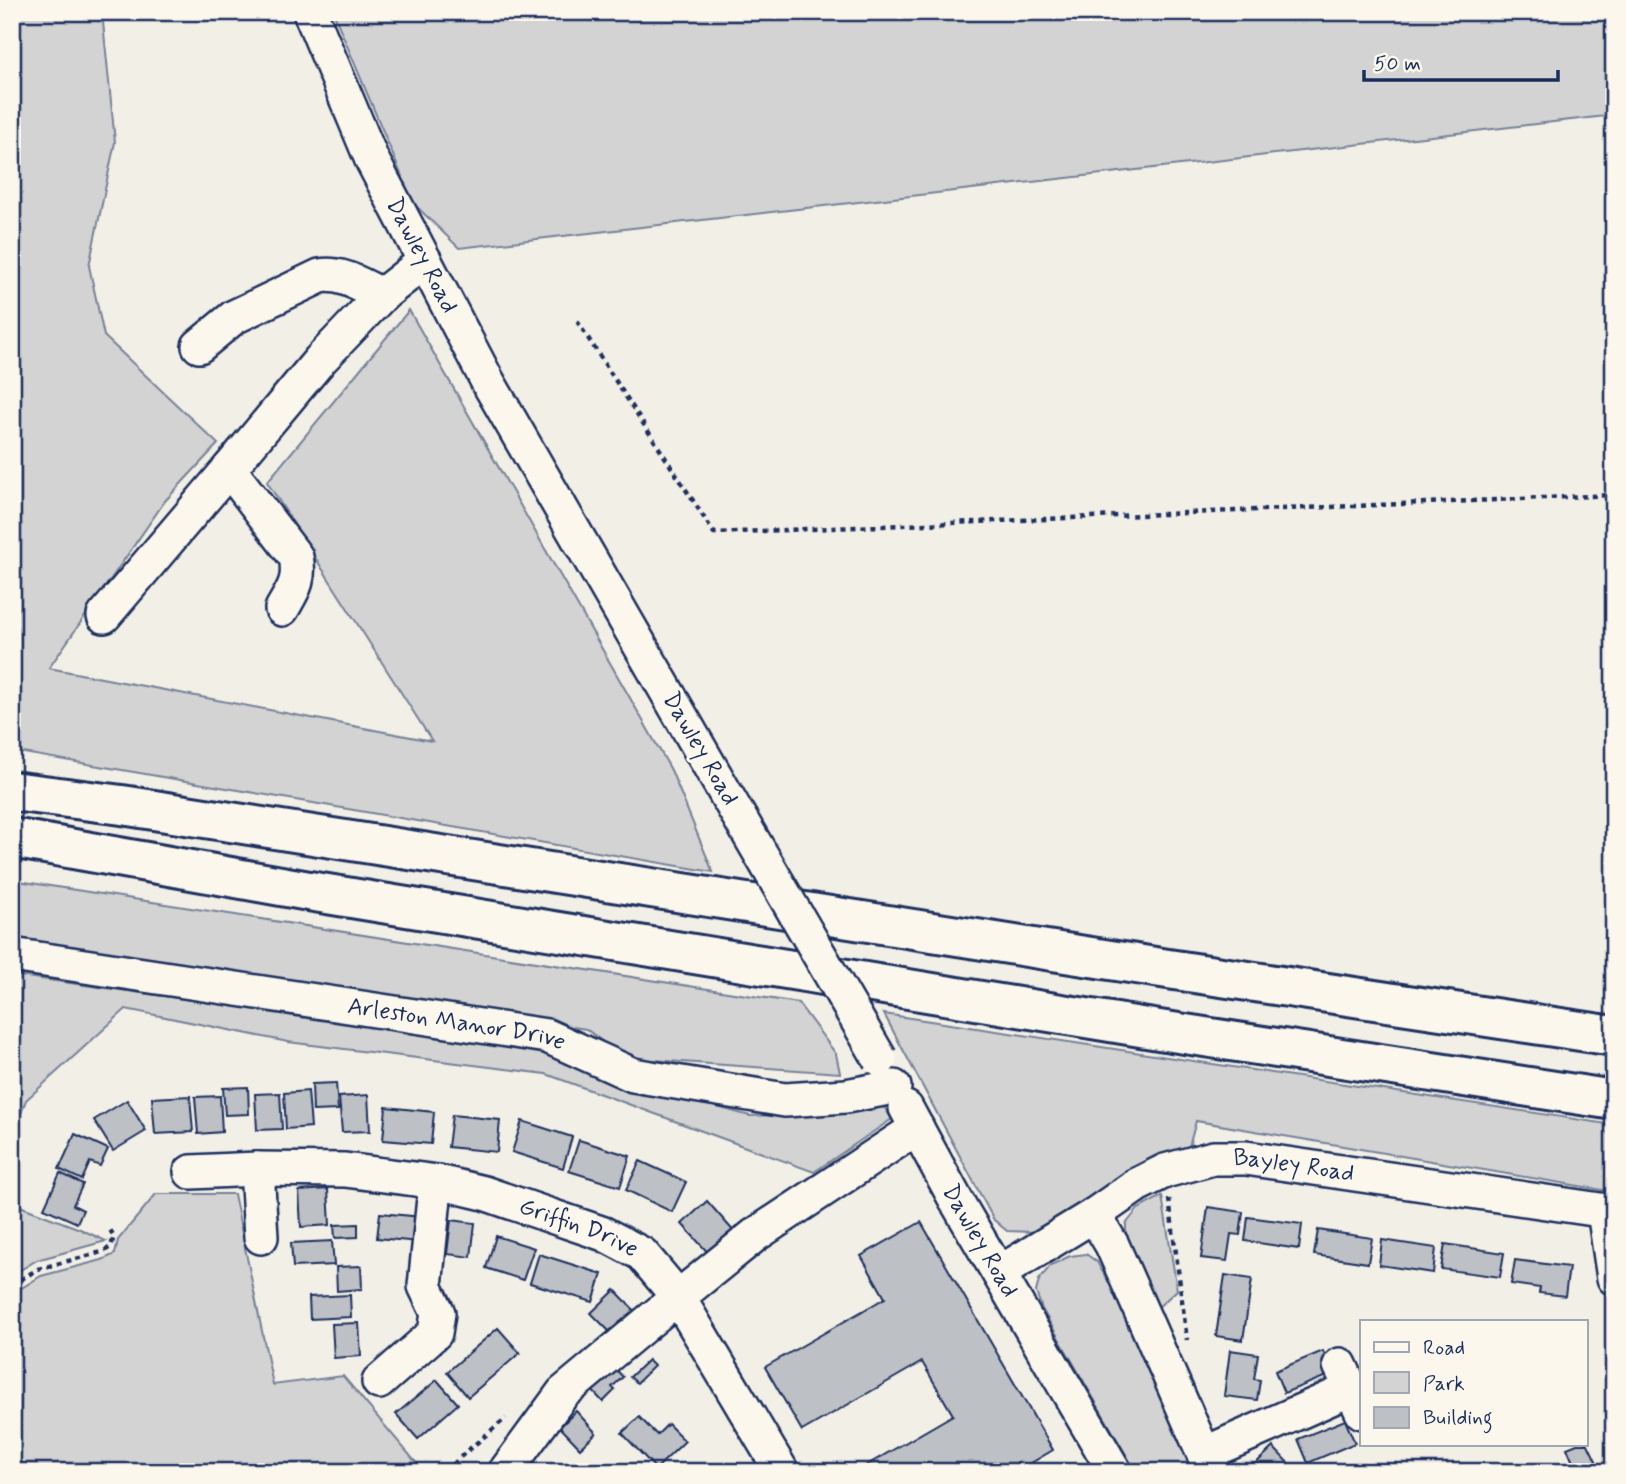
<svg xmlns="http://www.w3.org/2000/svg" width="1626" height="1484" font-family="Mynerve,sans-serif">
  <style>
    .green { fill: #d2d3d2; stroke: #768198; stroke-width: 2 }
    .building { fill: #bdc0c4; stroke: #1b2f5e; stroke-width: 2 }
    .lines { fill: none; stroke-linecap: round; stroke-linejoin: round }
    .minor-casing { stroke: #1b2f5e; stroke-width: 38 }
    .highway-casing { stroke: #1b2f5e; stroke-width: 44 }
    .path { stroke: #1b2f5e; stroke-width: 4.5; stroke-dasharray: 5 5; stroke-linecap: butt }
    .minor { stroke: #fbf7ec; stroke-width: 33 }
    .highway { stroke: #fbf7ec; stroke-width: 38 }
    .minor-bridge-casing { stroke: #1b2f5e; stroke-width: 38; stroke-linecap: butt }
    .minor-bridge { stroke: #fbf7ec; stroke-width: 33 }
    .labels { text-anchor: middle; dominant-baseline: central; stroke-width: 6; stroke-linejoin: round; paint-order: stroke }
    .street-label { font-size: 24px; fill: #1b2f5e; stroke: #fbf7ec }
  </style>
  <rect width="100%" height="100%" fill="#f2efe6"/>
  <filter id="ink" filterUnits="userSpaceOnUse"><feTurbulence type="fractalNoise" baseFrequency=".0143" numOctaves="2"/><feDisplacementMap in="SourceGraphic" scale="14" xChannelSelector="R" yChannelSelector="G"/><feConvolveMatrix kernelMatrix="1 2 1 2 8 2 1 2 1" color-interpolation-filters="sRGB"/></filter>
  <g filter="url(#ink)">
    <!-- green -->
    <g class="green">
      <path d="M12,12H102L115,142L89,266L104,336L218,444L165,501L49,668L432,741L267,482L409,310L671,770L713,872L12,751Z"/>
      <path d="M333,12H1614V115L459,248L413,203Z"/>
      <path d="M12,880L798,1003L836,1054L840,1073L624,1058L586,1029L12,942Z"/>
      <path d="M12,975L537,1048L632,1084L750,1116L837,1113L864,1102L884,1107L892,1119L814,1172L546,1074L288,1042L126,1009L26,1100L12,1139Z"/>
      <path d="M884,1014L1614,1125V1192L1196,1121L1186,1158L1033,1232L1007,1231L994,1220Z"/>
      <path d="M156,1194H234L273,1385L343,1376L424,1472H143L141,1470L138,1472H12V1294L41,1276L102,1260L115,1254L118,1240Z"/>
      <path d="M1162,1196L1177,1290L1155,1310L1126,1239V1224L1138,1209Z"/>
      <path d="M12,1203L80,1229L106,1241L37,1260L12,1275Z"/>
      <path d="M1086,1254L1097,1262L1105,1276L1109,1274L1194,1472H1136L1042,1309L1036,1292L1039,1280L1051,1265L1070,1256Z"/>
    </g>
    <!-- building -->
    <g class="building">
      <path d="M336,1083L338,1110L313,1111L312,1084Z"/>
      <path d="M248,1087L249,1114L225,1115L223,1088Z"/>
      <path d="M308,1091L311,1127L286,1129L284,1093Z"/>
      <path d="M280,1093L282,1129L257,1130L255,1094Z"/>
      <path d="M368,1095L370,1131L342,1132L339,1097Z"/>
      <path d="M190,1096L193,1132L155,1134L152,1098Z"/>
      <path d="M220,1096L222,1132L198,1134L195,1097Z"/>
      <path d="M127,1100L146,1131L113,1151L94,1120Z"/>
      <path d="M386,1107L434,1112L431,1144L383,1140Z"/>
      <path d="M452,1115L500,1120L497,1152L448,1147Z"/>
      <path d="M522,1121L572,1137L563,1168L512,1152Z"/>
      <path d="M75,1134L108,1149L100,1166L90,1162L82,1180L59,1169Z"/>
      <path d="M579,1140L630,1156L620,1187L569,1171Z"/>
      <path d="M640,1161L686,1182L672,1212L626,1190Z"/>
      <path d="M60,1173L83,1184L73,1205L83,1210L77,1223L44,1208Z"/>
      <path d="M328,1189L330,1225L301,1227L299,1191Z"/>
      <path d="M707,1201L736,1234L711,1256L682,1224Z"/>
      <path d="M1208,1207L1243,1212L1240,1235L1231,1234L1227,1261L1201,1258Z"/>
      <path d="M380,1213L422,1217L419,1242L377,1238Z"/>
      <path d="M1248,1217L1302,1224L1299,1249L1245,1241Z"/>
      <path d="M451,1220L475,1223L471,1257L447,1254Z"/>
      <path d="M921,1222L1053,1450L1016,1472H855L953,1415L922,1362L802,1431L765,1367L885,1298L861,1256Z"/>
      <path d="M358,1224V1237L335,1238L334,1225Z"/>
      <path d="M1318,1230L1372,1238L1368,1263L1314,1255Z"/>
      <path d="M496,1236L534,1248L523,1280L486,1268Z"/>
      <path d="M1382,1240L1436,1248L1433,1273L1379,1265Z"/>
      <path d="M332,1241L334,1265L293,1267L291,1243Z"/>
      <path d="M1445,1244L1504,1253L1500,1277L1441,1269Z"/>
      <path d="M539,1254L602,1274L593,1302L530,1283Z"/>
      <path d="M1515,1260L1569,1267L1565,1296L1539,1293L1540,1288L1511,1284Z"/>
      <path d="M361,1266L362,1289L337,1291L336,1267Z"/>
      <path d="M1225,1275L1252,1279L1243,1340L1216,1336Z"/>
      <path d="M615,1290L639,1315L616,1338L591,1313Z"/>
      <path d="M350,1295L351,1317L310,1319L309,1297Z"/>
      <path d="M359,1323L361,1356L334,1358L332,1324Z"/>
      <path d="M498,1328L520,1353L468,1397L447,1372Z"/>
      <path d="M1230,1350L1258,1354L1254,1379L1260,1380L1257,1400L1224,1396Z"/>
      <path d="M1323,1351L1332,1374L1284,1393L1275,1371Z"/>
      <path d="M648,1360L654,1366L637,1383L630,1377Z"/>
      <path d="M611,1364L623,1377L612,1387L615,1390L603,1402L588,1386Z"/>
      <path d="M437,1380L458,1404L418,1439L396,1414Z"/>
      <path d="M576,1411L596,1433L580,1448L560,1427Z"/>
      <path d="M639,1417L657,1435L668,1424L685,1441L656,1469L622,1433Z"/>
      <path d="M1345,1420L1355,1443L1308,1463L1298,1439Z"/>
      <path d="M1586,1440L1599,1467L1603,1465L1605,1472H1577L1567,1448L1577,1444H1586Z"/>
      <path d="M1273,1447L1293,1468L1291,1471L1292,1472H1255L1251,1468Z"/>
    </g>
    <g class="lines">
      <defs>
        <g id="minor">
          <path id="s1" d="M310,12L372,160L488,382L727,796"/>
          <path d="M199,346L234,317L320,276C342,272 362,286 382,295"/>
          <path d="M282,609C293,590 301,580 296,557L229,469L320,360L382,295L425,261"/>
          <path d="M104,616L229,469"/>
          <path id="s2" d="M12,955L547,1036L633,1075L785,1100L846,1096L894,1087"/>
          <path id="s3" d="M906,1108L957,1202L1115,1472"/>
          <path d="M257,1169L261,1237"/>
          <path id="s4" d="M191,1172L257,1169L345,1170L438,1182L484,1193L604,1234L642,1254L678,1297L782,1472"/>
          <path d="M1604,1211L1614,1278"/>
          <path d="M1094,1215L1112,1245L1204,1454L1215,1472"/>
          <path id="s5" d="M999,1273L1094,1215L1137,1185L1165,1171L1213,1158H1246L1614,1212"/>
          <path d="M1340,1365L1362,1412"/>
          <path d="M379,1382L435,1333L438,1313L425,1286L434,1198L438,1182"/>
          <path d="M1204,1454L1351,1389"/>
          <path d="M505,1472L563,1393L671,1303L755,1235L917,1128"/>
        </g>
        <g id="highway">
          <path d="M12,791L122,805L1168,969L1614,1036"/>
          <path d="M12,838L309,891L1159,1030L1614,1100"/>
        </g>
      </defs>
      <!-- minor casing -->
      <use href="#minor" class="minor-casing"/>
      <!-- highway casing -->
      <use href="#highway" class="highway-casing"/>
      <!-- path -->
      <g class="path">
        <path d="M577,321L714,533L1614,495"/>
        <path d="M1169,1199L1187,1340"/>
        <path d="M12,1285L38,1269L102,1252L111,1247L114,1236L108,1227"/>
        <path d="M447,1472L459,1458L506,1418"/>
      </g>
      <!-- minor -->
      <use href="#minor" class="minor"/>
      <!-- highway -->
      <use href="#highway" class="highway"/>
      <defs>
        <path id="minor-bridge" d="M727,796L880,1059"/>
      </defs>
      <!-- minor-bridge casing -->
      <use href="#minor-bridge" class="minor-bridge-casing"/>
      <!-- minor-bridge -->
      <use href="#minor-bridge" class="minor-bridge"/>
    </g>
  </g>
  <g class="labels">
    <!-- street labels -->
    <g class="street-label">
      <text stroke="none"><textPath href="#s1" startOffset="268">Dawley Road</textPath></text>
      <text transform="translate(700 749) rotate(60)">Dawley Road</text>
      <text stroke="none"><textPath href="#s2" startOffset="450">Arleston Manor Drive</textPath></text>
      <text stroke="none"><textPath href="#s5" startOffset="326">Bayley Road</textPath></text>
      <text stroke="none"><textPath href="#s4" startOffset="396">Griffin Drive</textPath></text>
      <text stroke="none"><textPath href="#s3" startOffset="152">Dawley Road</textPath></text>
    </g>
  </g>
  <!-- margin -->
  <rect width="1626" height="1484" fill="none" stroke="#fbf7ec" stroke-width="42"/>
  <rect x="21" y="21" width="1584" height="1442" fill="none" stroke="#1b2f5e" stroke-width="2.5" filter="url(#ink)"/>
  <!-- legend -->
  <rect x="1360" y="1320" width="228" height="126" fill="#fbf7ec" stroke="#a1a7b3" stroke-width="2"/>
  <rect x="1374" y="1342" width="35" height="10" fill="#fbf7ec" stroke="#a1a7b3" stroke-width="2"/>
  <text x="1423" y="1354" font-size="21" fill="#1b2f5e">Road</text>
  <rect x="1374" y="1372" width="35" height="21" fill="#d2d3d2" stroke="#a1a7b3" stroke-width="2"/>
  <text x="1423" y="1390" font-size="21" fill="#1b2f5e">Park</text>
  <rect x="1374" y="1407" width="35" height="21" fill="#bdc0c4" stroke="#a1a7b3" stroke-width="2"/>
  <text x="1423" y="1424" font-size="21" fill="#1b2f5e">Building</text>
  <!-- scale -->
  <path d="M1364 70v10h194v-10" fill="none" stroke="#1b2f5e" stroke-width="3.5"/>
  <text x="1374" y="70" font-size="21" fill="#1b2f5e" stroke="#fbf7ec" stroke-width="5" paint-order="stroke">50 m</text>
</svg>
